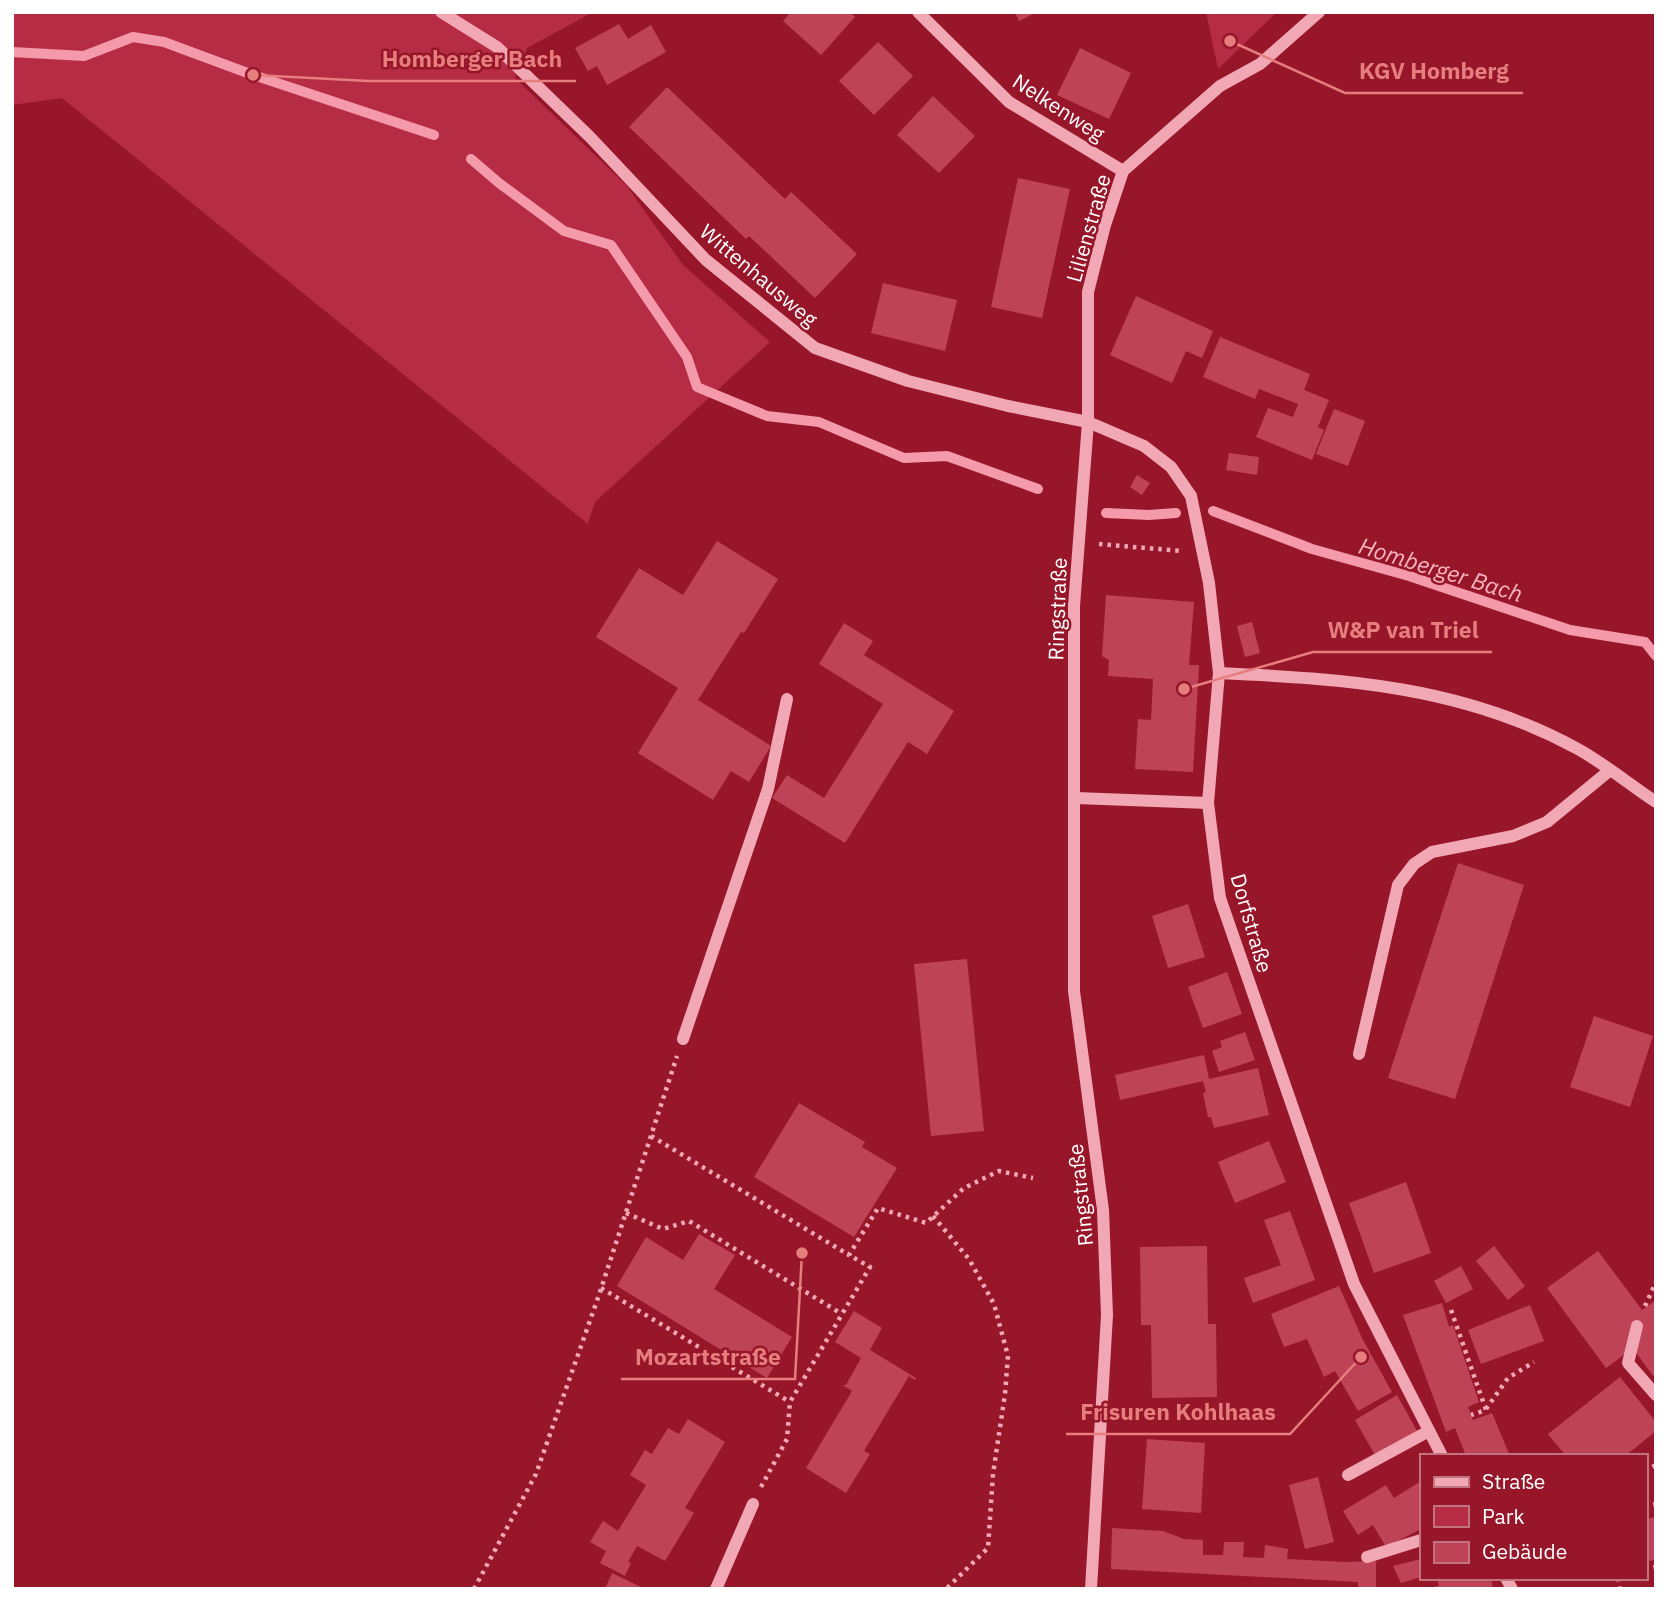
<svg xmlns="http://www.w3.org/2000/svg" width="1668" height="1601" font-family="'IBM Plex Sans',sans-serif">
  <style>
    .green { fill: #b62c44 }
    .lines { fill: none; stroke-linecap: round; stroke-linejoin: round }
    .stream { stroke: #f49aab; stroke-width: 10 }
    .building { fill: #bf4357 }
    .path { stroke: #f2a8b4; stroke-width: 4.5; stroke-dasharray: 3.5 5; stroke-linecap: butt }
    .minor { stroke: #f2a8b4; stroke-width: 12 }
    .labels { text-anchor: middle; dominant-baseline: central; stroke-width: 5; stroke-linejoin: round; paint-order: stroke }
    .street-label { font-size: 21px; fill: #fff; stroke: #97162a }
    .water-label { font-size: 23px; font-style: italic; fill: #f8b4c0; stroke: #97162a }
    .leader { fill: none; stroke: #e67e7e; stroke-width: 2.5 }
    .callout-dot { fill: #e67e7e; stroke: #97162a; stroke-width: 2.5 }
    .callout-label { font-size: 23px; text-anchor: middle; font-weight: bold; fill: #e67e7e; stroke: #97162a; stroke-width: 5; stroke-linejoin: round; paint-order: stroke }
  </style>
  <rect width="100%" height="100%" fill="#97162a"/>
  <!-- green -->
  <g class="green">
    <path d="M12,12H593L527,48L515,78L626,185L683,265L770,342L595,502L588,524L62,98L12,105Z"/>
    <path d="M1206,12H1277L1218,69Z"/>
  </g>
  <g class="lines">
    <!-- stream -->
    <g class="stream">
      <path d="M12,52L84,56L133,37L164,42L253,75L434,135"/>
      <path d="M471,159L499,183L564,231L611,245L687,357L697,387L767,416L819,422L904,458L947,456L1038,489"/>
      <path d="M1213,511L1312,549L1409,576L1570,630L1645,642L1656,656"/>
      <path d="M1106,513L1149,515L1176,513"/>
    </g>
  </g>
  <!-- building -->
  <g class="building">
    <path d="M791,12H850L855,17L821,55L783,21Z"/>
    <path d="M1015,12H1037L1019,21Z"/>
    <path d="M619,24L628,39L651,25L666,52L607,85L597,66L588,71L575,48Z"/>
    <path d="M878,42L913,76L874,115L839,81Z"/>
    <path d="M1080,48L1131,73L1109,119L1057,95Z"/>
    <path d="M667,87L785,199L791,192L857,254L815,298L749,236L746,239L629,127Z"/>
    <path d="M933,96L975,136L939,173L897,135Z"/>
    <path d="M1018,178L1070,189L1042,318L991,307Z"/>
    <path d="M883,283L957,300L945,351L871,333Z"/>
    <path d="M1136,296L1213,331L1202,358L1186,351L1172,383L1110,355Z"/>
    <path d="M1220,337L1310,374L1304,390L1329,400L1318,427L1324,430L1312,460L1256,437L1268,408L1293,417L1298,404L1259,389L1255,399L1203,377Z"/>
    <path d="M1334,409L1365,421L1348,466L1316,454Z"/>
    <path d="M1229,453L1259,457L1257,475L1226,470Z"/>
    <path d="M1137,475L1150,483L1142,495L1130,487Z"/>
    <path d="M717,541L778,579L744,633L741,632L698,700L771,746L749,782L731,771L713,800L638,753L678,688L596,637L639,568L683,595Z"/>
    <path d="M1106,595L1194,602L1189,665H1199L1193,772L1135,769L1138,719L1151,720L1153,679L1108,676L1109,660L1102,656Z"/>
    <path d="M1252,622L1260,653L1245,657L1237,626Z"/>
    <path d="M844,623L873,641L864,655L954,711L927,754L908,742L845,843L772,798L787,775L824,798L883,704L819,664Z"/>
    <path d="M1458,863L1524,885L1455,1099L1388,1078Z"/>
    <path d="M1188,904L1205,957L1168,968L1152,916Z"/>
    <path d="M967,959L984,1131L931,1136L914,964Z"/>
    <path d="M1227,972L1242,1014L1203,1028L1188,987Z"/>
    <path d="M1594,1016L1653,1036L1630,1107L1570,1087Z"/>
    <path d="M1245,1032L1255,1060L1219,1072L1212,1051L1222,1047L1220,1041Z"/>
    <path d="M1204,1055L1209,1079L1258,1068L1269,1115L1214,1128L1211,1117H1208L1203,1093L1206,1092L1203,1081L1120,1100L1115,1075Z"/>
    <path d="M799,1103L865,1142L862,1147L897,1168L854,1237L754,1177Z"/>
    <path d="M1269,1141L1286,1182L1235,1203L1218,1162Z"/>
    <path d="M1406,1182L1431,1253L1374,1273L1349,1203Z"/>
    <path d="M1290,1211L1315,1280L1253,1303L1244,1278L1281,1265L1264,1220Z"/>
    <path d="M699,1234L735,1255L714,1289L792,1337L767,1378L617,1286L646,1237L683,1260Z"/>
    <path d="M1207,1246L1208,1324H1216L1217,1397L1152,1398L1151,1325H1141L1140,1247Z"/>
    <path d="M1494,1246L1525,1286L1508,1300L1476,1261Z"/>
    <path d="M1598,1251L1642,1310L1656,1300V1373L1653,1376L1633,1348L1606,1368L1547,1288Z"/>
    <path d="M1461,1266L1473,1289L1446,1303L1434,1281Z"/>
    <path d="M1339,1286L1362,1338L1392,1392L1358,1411L1335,1371L1324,1377L1307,1339L1284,1347L1271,1314Z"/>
    <path d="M1442,1303L1449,1327L1453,1325L1479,1402L1468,1407L1473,1420L1492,1413L1510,1456H1466L1455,1428L1446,1432L1403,1315Z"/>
    <path d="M1530,1305L1544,1341L1481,1364L1468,1330Z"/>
    <path d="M854,1311L882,1328L870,1350L916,1378L915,1380L909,1376L864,1451L870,1454L846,1493L806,1468L852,1391L842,1385H846L861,1358L835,1342Z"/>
    <path d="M1620,1377L1656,1422V1431L1625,1456H1566L1548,1434Z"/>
    <path d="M1397,1395L1417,1431L1375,1455L1355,1420Z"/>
    <path d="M688,1419L725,1442L685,1508L694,1513L665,1561L637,1546L628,1562L631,1563L625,1576L600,1563L606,1551L590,1542L603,1521L618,1531L646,1485L630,1475L645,1450L652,1454L668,1428L679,1434Z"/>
    <path d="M1147,1439L1205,1443L1201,1513L1142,1509Z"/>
    <path d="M1318,1477L1334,1542L1305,1549L1289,1485Z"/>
    <path d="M1421,1481V1529L1386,1547L1373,1525L1358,1535L1343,1511L1386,1485L1394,1498Z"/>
    <path d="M1656,1517V1560L1648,1561L1645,1546V1519Z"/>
    <path d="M1112,1528L1163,1531L1184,1539L1203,1540V1555H1223L1224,1542H1244L1243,1557L1264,1558L1265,1545L1288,1549L1287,1559L1345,1562L1376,1561V1589H1358V1582L1111,1569Z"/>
    <path d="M1421,1559V1577L1401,1583L1393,1566Z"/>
    <path d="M612,1573L645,1589H605Z"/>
    <path d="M1437,1578H1491L1493,1589H1437L1435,1586H1439Z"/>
  </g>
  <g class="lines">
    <!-- path -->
    <g class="path">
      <path d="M1099,544L1181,551"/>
      <path d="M651,1136L849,1255"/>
      <path d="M626,1213L663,1229L689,1221L842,1314"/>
      <path d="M933,1216L969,1259L994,1304L1008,1356L1005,1394L993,1474L988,1548L946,1589"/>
      <path d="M601,1288L790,1402"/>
      <path d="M1645,1306L1656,1282"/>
      <path d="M1451,1310L1486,1410L1471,1415"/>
      <path d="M1486,1409L1508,1378L1534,1362"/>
      <path d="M1645,1471L1656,1465"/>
      <path d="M761,1487L787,1439L790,1402L870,1267L849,1255L878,1208L926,1223L964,1188L999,1171L1033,1178"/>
      <path d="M1645,1507L1656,1504"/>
      <path d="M1645,1569L1656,1567"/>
      <path d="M1618,1578L1620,1589"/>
      <path d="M474,1589L536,1474L599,1295L677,1056"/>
    </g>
    <!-- minor -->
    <g class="minor">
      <path d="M441,12L497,47L590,137L706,260L815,348L908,381L1008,406L1088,422L1144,446L1171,467L1191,496L1209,583L1219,673L1208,803L1220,898L1354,1284L1442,1456"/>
      <path d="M918,12L1009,102L1123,171"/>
      <path d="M1219,673C1345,679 1462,686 1576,748C1604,763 1630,785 1656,802"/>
      <path d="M1076,798L1208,803"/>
      <path d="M683,1039L768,789L787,699"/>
      <path d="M1359,1054L1398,885L1414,864L1432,852L1513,836L1547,822L1609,771"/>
      <path d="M1637,1326L1628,1363L1656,1395"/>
      <path d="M1348,1475L1429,1431"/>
      <path d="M1367,1557L1421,1540"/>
      <path d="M1506,1578L1512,1589"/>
      <path d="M716,1589L753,1504"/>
      <path d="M1091,1589L1107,1315L1103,1210L1074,991V606L1088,422V292L1105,225L1123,171L1220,86L1260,64L1319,12"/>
    </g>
  </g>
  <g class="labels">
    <!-- street labels -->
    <g class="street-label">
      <text transform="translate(1059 107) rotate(33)">Nelkenweg</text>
      <text transform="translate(1088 228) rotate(-74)">Lilienstraße</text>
      <text transform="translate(759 275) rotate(40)">Wittenhausweg</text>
      <text transform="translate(1057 609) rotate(-88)">Ringstraße</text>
      <text transform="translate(1252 923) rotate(74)">Dorfstraße</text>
      <text transform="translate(1080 1195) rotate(-96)">Ringstraße</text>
    </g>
    <!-- water labels -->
    <g class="water-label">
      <text transform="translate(1441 569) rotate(17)">Homberger Bach</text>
    </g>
  </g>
  <!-- callouts -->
  <path class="leader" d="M253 75L368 81H576M1230 41L1345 93H1523M1184 689L1313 652H1492M802 1253L795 1379H621M1361 1357L1290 1434H1066"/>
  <g class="callout-dot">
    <circle cx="253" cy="75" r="7"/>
    <circle cx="1230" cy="41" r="7"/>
    <circle cx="1184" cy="689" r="7"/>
    <circle cx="802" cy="1253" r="7"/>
    <circle cx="1361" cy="1357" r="7"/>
  </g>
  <g class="callout-label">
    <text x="472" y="67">Homberger Bach</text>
    <text x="1434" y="79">KGV Homberg</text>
    <text x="1403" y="638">W&amp;P van Triel</text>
    <text x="708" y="1365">Mozartstraße</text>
    <text x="1178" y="1420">Frisuren Kohlhaas</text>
  </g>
  <!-- border -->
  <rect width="1668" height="1601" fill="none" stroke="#ffffff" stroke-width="28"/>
  <!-- legend -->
  <rect x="1420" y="1454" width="228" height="126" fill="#97162a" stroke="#c1737f" stroke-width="2"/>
  <rect x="1434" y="1477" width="35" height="10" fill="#f2a8b4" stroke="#c1737f" stroke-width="2"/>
  <text x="1482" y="1489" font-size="21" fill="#ffffff">Straße</text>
  <rect x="1434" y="1506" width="35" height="21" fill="#b62c44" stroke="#c1737f" stroke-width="2"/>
  <text x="1482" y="1524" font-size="21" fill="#ffffff">Park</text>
  <rect x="1434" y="1542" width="35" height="21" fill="#bf4357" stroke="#c1737f" stroke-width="2"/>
  <text x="1482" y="1559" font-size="21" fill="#ffffff">Gebäude</text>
</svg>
